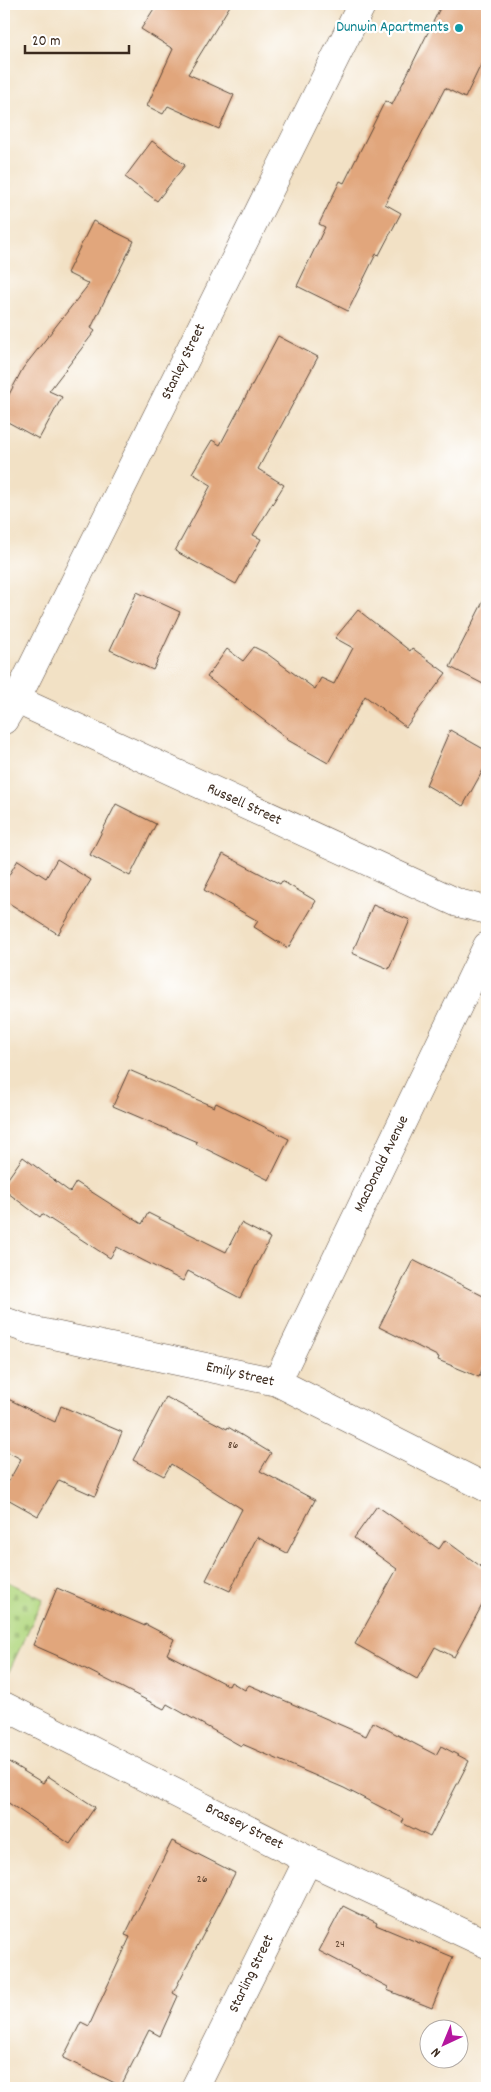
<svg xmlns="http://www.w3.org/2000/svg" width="491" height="2092" font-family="Dekko,sans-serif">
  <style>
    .cemetery { fill: url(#cemetery-stones); stroke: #768150 }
    .building { fill: #e1a67b }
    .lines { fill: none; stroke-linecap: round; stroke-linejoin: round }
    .minor-casing { stroke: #564537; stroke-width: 29 }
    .minor { stroke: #fff; stroke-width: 28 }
    .culture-dot { fill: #0f9aa8; stroke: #fff; stroke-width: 2 }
    .labels { text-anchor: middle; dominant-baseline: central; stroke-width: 4.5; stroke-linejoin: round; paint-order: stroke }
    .number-label { font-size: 12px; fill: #644935 }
    .culture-label { font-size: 15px; fill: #0d838f; stroke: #fff; text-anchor: end }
    .street-label { font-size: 15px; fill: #3b2a1e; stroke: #fff }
  </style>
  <defs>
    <pattern id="cemetery-stones" width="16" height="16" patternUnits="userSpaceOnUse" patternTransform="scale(1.25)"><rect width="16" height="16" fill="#b2d881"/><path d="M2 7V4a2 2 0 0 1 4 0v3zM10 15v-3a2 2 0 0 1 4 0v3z" fill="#9aba6f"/></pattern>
  </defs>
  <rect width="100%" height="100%" fill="#fff"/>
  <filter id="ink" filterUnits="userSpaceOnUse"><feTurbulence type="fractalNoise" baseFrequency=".02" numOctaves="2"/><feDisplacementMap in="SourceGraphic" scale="10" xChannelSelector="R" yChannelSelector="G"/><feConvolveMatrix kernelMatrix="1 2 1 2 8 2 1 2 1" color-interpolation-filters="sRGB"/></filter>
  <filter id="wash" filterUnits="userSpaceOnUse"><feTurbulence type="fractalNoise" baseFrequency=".0096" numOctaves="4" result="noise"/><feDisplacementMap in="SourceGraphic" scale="20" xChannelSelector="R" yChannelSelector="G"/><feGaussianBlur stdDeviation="1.12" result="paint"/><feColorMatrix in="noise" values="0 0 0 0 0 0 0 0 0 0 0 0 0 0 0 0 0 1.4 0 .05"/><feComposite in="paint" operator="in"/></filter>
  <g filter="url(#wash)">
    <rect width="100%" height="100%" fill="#f2e1c5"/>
    <!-- cemetery -->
    <path class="cemetery" d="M4,1580L43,1599L4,1682Z"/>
    <g id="blocks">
      <!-- building -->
      <g class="building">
        <path d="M157,4H231L188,74L234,95L219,129L168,106L163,114L147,106L173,49L141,29Z"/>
        <path d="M442,4H487V52L465,98L445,88L385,204L401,213L379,255L376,254L348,311L297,286L325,227L319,224L340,181L344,183L385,101L392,105Z"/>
        <path d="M152,141L185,165L157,201L125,177Z"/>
        <path d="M93,221L134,241L91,328L95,331L49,391L62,397L39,439L4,420V404L23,368L89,284L67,273Z"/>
        <path d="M278,336L318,357L258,469L284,485L253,535L261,539L236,584L175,551L211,485L192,473L212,440L220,445Z"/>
        <path d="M137,592L180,612L153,670L110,650Z"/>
        <path d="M487,594V686L450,667Z"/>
        <path d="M358,610L410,651L412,648L446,673L406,727L365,696L328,763L286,739L287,738L207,677L227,649L243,661L254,647L266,653L315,689L321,678L334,684L353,648L335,638Z"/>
        <path d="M450,730L487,751V763L463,806L426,785Z"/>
        <path d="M116,804L156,824L130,876L90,855Z"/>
        <path d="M223,854L280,884L282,881L316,901L288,948L254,927L258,921L204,890Z"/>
        <path d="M57,859L91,880L58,934L4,900V883L18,860L46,878Z"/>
        <path d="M373,905L410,920L389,969L352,953Z"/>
        <path d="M129,1070L214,1107L216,1103L289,1139L269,1180L196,1144L197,1142L113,1106Z"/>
        <path d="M23,1157L70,1192L76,1182L142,1224L148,1213L226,1252L241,1223L270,1238L240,1298L188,1271L183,1281L117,1247L110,1258L42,1214L40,1217L4,1190V1184Z"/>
        <path d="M413,1260L487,1298V1357L479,1377L438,1360L439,1357L379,1327Z"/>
        <path d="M4,1397L55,1422L61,1406L122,1432L95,1496L59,1480L38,1516L4,1497V1490L21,1459L4,1450Z"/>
        <path d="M166,1397L227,1429L228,1427L271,1453L260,1471L315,1500L287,1553L257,1537L230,1591L206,1580L242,1509L171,1464L164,1476L133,1460Z"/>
        <path d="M377,1506L439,1549L445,1540L487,1571V1596L454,1657L435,1647L417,1679L355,1644L397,1569L354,1538Z"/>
        <path d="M57,1588L145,1626V1624L174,1639L167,1654L229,1686L231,1682L245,1690L249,1685L366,1736L373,1722L436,1755L441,1746L469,1761L430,1837L402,1823L404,1819L344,1788L242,1744L241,1746L167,1704L164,1709L74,1663L33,1645Z"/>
        <path d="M4,1759L43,1783L48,1776L95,1807L70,1844L4,1800Z"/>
        <path d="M172,1841L235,1873L173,1993L178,1996L160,2036L149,2030L121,2086L63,2058L81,2022L89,2026L130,1937L125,1935Z"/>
        <path d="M343,1906L377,1923L376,1925L453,1957L432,2008L387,1990L388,1987L319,1951Z"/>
      </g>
    </g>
  </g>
  <g filter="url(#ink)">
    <use href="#blocks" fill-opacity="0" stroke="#564537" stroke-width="1"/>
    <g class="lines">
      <defs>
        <g id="minor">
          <path d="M4,694L458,903L487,910"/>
          <path d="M4,720L16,700L362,4"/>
          <path d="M4,1321L30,1330L277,1382L487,1488"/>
          <path d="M277,1382L487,946"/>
          <path d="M4,1706L308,1860L487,1944"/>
          <path d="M195,2088L308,1860"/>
        </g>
      </defs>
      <!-- minor casing -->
      <use href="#minor" class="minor-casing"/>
      <!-- minor -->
      <use href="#minor" class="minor"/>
    </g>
  </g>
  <!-- markers -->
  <circle class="culture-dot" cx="459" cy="28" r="5"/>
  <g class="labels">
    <!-- number labels -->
    <g class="number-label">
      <text x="233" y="1445">86</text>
      <text x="202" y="1879">26</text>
      <text x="340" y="1944">24</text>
    </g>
    <!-- culture labels -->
    <g class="culture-label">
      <text x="449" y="28">Dunwin Apartments</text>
    </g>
    <!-- street labels -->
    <g class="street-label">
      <text transform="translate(184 362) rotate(-64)">Stanley Street</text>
      <text transform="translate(244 805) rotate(25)">Russell Street</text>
      <text transform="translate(382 1164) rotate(-64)">MacDonald Avenue</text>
      <text transform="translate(240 1375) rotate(13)">Emily Street</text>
      <text transform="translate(244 1827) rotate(27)">Brassey Street</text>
      <text transform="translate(252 1974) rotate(-64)">Starling Street</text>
    </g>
  </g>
  <!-- margin -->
  <rect width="491" height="2092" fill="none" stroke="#fff" stroke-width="20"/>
  <!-- north arrow -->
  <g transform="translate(444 2044) rotate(224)"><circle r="24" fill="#ffffff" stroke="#b1aaa5"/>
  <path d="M0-4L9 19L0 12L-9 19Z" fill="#b5179e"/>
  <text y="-8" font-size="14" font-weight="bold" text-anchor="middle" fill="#3b2a1e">N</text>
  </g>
  <!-- scale -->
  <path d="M25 45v8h104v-8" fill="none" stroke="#3b2a1e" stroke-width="2.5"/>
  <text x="32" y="45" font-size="15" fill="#3b2a1e" stroke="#ffffff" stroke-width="4" paint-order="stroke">20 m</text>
</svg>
